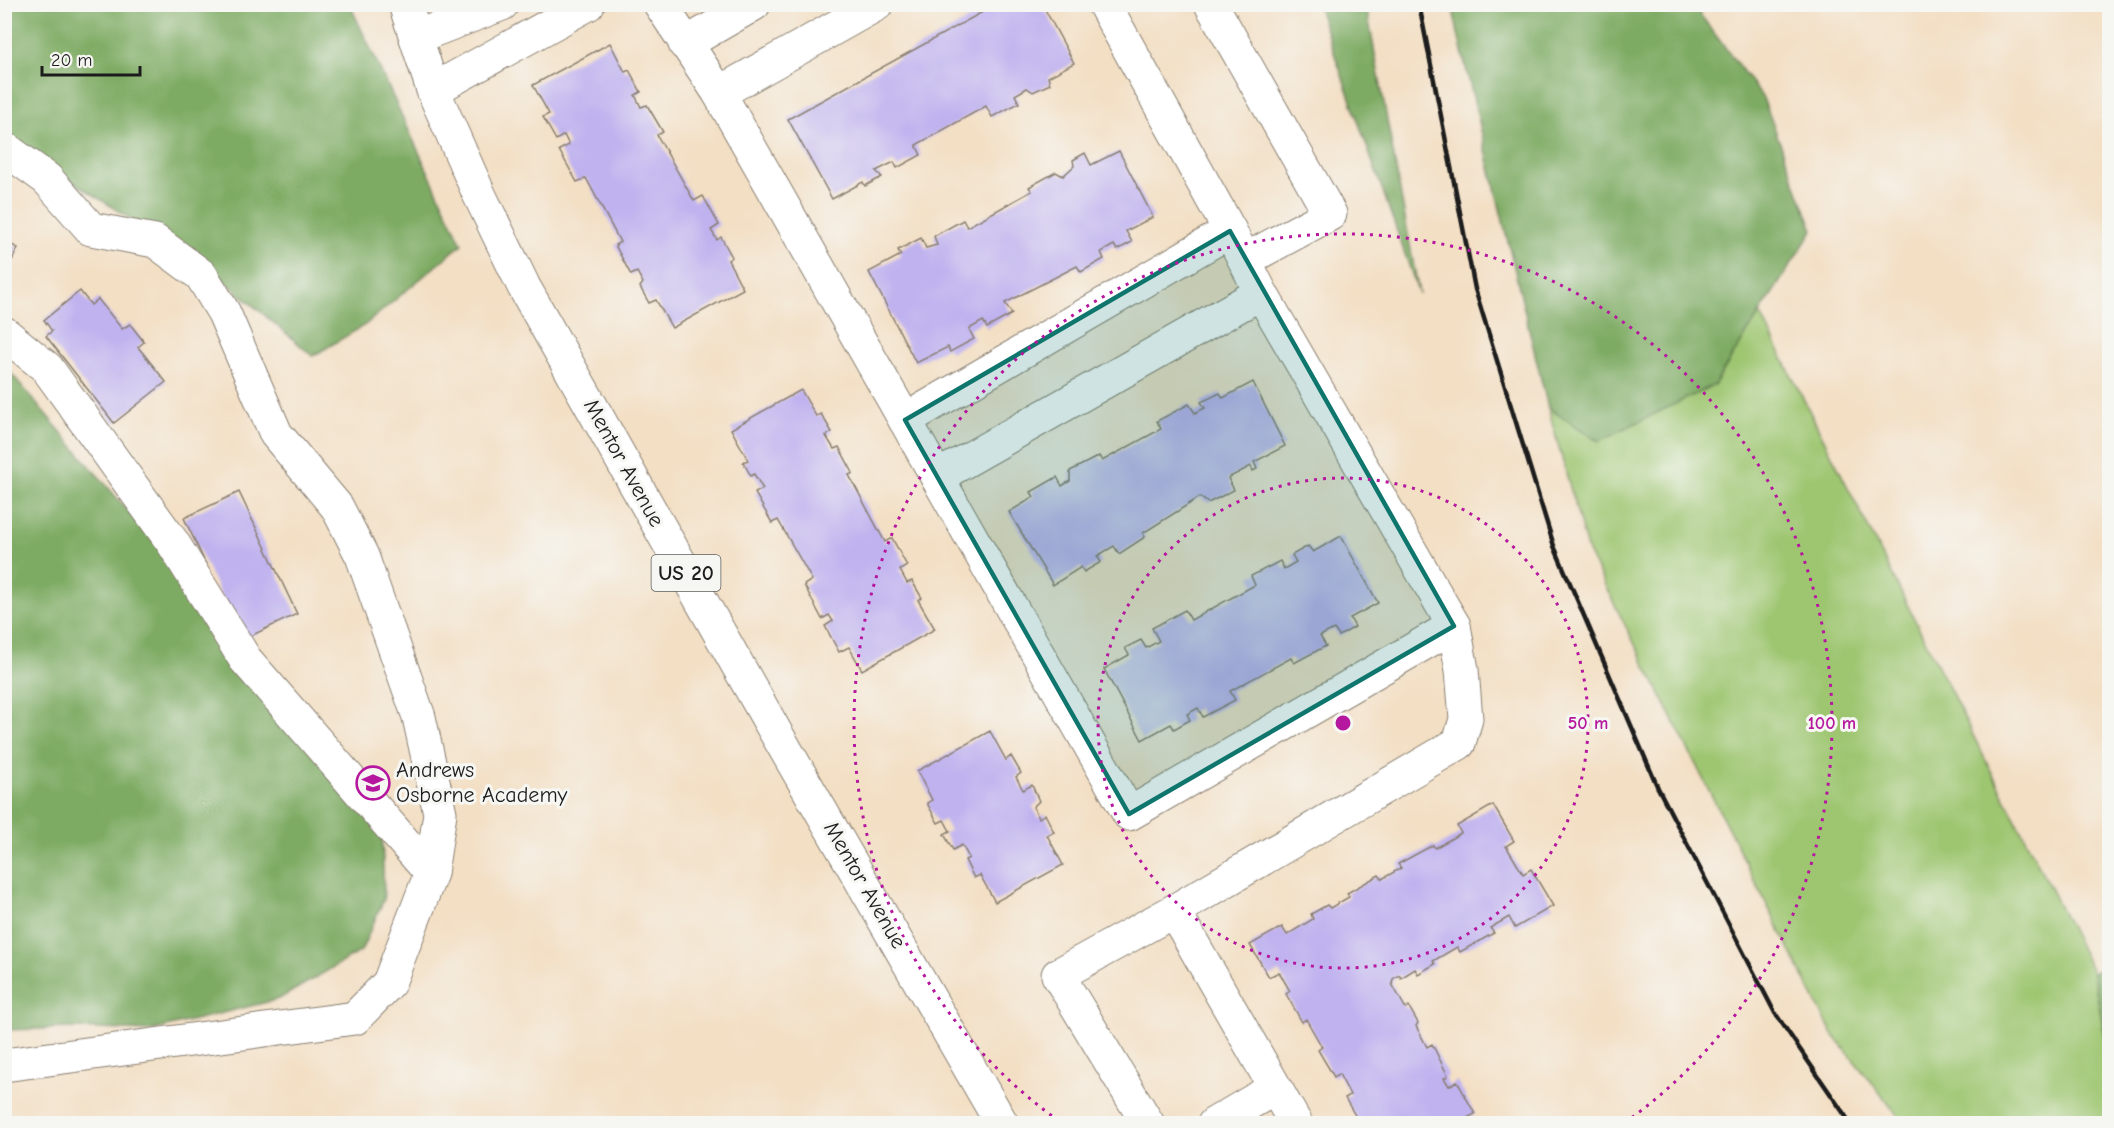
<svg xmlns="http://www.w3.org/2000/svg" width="2114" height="1128" font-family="'Comic Neue',sans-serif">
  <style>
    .green { fill: #9ec671; stroke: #5d7146; stroke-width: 1.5 }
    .forest { fill: #7eab63; stroke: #4d6440; stroke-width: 1.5 }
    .building { fill: #c0b2ef }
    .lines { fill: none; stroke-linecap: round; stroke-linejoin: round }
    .minor-casing { stroke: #887e70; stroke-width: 35 }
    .major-casing { stroke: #887e70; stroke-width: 35 }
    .minor { stroke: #fff; stroke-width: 33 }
    .major { stroke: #fff; stroke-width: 33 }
    .rail { stroke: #1c1c1c; stroke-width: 4.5 }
    .marked { fill: #0f766e; fill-opacity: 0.2; stroke: #0f766e; stroke-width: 4.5; stroke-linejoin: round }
    .ring { fill: none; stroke: #b5179e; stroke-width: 3; stroke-dasharray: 3 6 }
    .labels { text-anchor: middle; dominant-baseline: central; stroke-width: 6; stroke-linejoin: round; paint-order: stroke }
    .shield { fill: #f6f6f2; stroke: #5d5d5c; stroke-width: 1.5 }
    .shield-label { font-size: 21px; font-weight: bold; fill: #1c1c1c }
    .street-label { font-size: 22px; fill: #1c1c1c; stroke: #f6f6f2 }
    .poi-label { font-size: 22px; fill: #1c1c1c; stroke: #f6f6f2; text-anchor: start }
    .centre { fill: #b5179e; stroke: #f6f6f2; stroke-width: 3 }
    .ring-label { font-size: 18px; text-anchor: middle; font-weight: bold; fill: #b5179e; stroke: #f6f6f2; stroke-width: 6; stroke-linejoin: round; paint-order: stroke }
  </style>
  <rect width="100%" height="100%" fill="#f6f6f2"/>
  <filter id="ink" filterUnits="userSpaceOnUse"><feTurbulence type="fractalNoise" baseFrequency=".0167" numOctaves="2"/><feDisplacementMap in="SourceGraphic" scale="12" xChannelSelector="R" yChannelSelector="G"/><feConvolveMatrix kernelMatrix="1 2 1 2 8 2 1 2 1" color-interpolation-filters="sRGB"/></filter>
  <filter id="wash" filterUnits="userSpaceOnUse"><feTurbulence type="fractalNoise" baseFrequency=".008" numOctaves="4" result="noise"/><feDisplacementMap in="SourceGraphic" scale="24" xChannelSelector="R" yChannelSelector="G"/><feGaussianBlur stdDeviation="1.35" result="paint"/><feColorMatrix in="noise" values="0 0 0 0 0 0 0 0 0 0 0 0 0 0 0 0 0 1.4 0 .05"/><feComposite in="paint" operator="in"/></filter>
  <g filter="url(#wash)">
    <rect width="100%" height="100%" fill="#f3dfc4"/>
    <!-- green -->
    <path class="green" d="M1760,313L2093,973L2107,1047L2109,1053V1123H1904L1832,1033L1588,552L1548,408L1599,441L1714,385Z"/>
    <!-- forest -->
    <g class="forest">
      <path d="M4,5H350L462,244L365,325L313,356L217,275L51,167L5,144Z"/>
      <path d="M1318,5H1366L1419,294L1320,13Z"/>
      <path d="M1452,5H1693L1763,98L1813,230L1714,385L1599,441L1548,408L1460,43Z"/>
      <path d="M4,365L152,539L382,832L384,899L361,951L279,999L150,1031L75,1028L5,1030Z"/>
      <path d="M2109,963V1053L2107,1047L2093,973Z"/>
    </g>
    <g id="blocks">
      <!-- building -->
      <g class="building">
        <path d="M997,4H1042L1074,63L1048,77L1050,84L1033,92L1027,88L1015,95L1019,103L992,117L986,106L916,145L921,155L897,168L894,162L876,171L882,177L865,186L863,182L832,199L788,119Z"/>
        <path d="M610,43L625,72L629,70L641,92L635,95L641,107L647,105L663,132L657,135L694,201L703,196L719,225L711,230L717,240L721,237L732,257L728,260L743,289L672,328L656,300L649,303L640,287L643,283L637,272L631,275L615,245L620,242L586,178L577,182L559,150L569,145L564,135L556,140L543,117L549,114L533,85Z"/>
        <path d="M1119,151L1153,217L1126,231L1132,242L1117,250L1114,245L1101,252L1104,259L1081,272L1077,266L1005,303L1012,314L987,328L983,321L969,329L974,339L950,352L948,347L916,363L869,272L901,255L898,250L921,238L926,248L937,245L934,236L963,220L967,227L1032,191L1029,187L1056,172L1063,176L1074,166L1073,160L1085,153L1091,165Z"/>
        <path d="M4,241L18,248L4,277Z"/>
        <path d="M80,291L91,305L98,299L122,329L130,324L144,342L138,347L166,382L114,423L46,336L52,331L44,320Z"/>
        <path d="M1253,382L1285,446L1254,462L1257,469L1253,471L1251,466L1228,478L1234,490L1208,503L1200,497L1143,533L1145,537L1119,554L1114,546L1097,556L1101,562L1084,572L1081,567L1053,585L1009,512L1034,497L1031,492L1057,477L1062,486L1070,481V471L1099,456L1102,461L1161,429L1157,421L1189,404L1195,413L1205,408L1201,402L1220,393L1223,398Z"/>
        <path d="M801,390L816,416L821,414L832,432L826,436L834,449L839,447L853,473L849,475L885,542L892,538L907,566L900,570L907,583L912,581L922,598L918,600L935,629L862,670L849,647L839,652L825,626L833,621L829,615L822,619L804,585L812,580L778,520L772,523L755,493L763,489L754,474L751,476L743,462L748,460L731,429Z"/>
        <path d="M239,492L297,614L242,640L184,518Z"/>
        <path d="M1341,536L1378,603L1350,618L1355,627L1339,636L1334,629L1320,636L1326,646L1294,663L1291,658L1230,691L1235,700L1203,717L1198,708L1187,714L1190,720L1174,729L1171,724L1142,740L1104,669L1129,655L1125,648L1141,640L1146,648L1159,641L1152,628L1185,610L1191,620L1255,585L1251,576L1280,561L1284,569L1296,562L1292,555L1308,546L1313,552Z"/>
        <path d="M990,731L1006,760L1011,756L1021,773L1016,777L1023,790L1032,785L1039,801L1033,807L1039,818L1045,814L1054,832L1047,835L1063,865L995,902L980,875L974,878L965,860L969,858L962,845L953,850L944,834L950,831L944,820L938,823L927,803L932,800L917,771Z"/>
        <path d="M1493,805L1514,841L1506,846L1523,874L1531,869L1553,906L1515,928L1509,917L1490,928L1494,933L1460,952L1457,947L1433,961L1435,964L1418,974L1415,969L1401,978L1399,975L1393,979L1392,984L1406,1009L1409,1007L1418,1023L1416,1026L1427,1047L1432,1044L1448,1076L1444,1078L1449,1086L1457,1081L1475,1114L1467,1118L1470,1124H1360L1345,1098L1350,1095L1339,1074L1334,1077L1318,1050L1322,1047L1306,1019L1302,1022L1286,994L1290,991L1279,972L1269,977L1250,945L1282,927L1287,935L1313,919L1311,914L1327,905L1330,908L1349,897L1347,893L1379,875L1382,879L1401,868L1398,864L1433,845L1435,848L1461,833L1457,826Z"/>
      </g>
    </g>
  </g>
  <g filter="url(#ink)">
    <use href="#blocks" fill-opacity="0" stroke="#887e70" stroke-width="1.5"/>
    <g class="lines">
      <defs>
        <g id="minor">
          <path d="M660,4L719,93L877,4"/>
          <path d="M1211,4L1330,214L1245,260"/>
          <path d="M416,37L502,4"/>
          <path d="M685,44L754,4"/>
          <path d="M433,90L588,4"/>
          <path d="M719,93L905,420L1230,231L1104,4"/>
          <path d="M4,148L47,179L91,229L155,241L201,275L224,313L276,434L337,507L362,556L419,717L440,813L431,873L389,983L355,1018L4,1065"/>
          <path d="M4,333L47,368L173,543L245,659L431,873"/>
          <path d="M905,420L937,477L1261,293L1230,231"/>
          <path d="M937,477L1129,814L1454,626L1261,293"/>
          <path d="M1174,911L1459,743L1466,719L1462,670L1454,626"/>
          <path d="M1148,1124L1058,975L1174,911L1296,1124"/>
          <path d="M1214,1124L1275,1088"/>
        </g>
        <path id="major" d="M405,4L433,90L479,194L524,287L776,733L1002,1124"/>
      </defs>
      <!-- minor casing -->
      <use href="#minor" class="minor-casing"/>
      <!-- major casing -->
      <use href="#major" class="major-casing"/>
      <!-- minor -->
      <use href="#minor" class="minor"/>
      <!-- major -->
      <use href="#major" class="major"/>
      <!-- rail -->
      <path class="rail" d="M1419,4L1475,289L1554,546L1658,788L1775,1013L1851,1124"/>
    </g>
  </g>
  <!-- marked area -->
  <path class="marked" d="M1230,231L1454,626L1129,814L905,420Z"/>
  <!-- distance rings -->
  <g class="ring">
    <circle cx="1343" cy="723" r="245"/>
    <path d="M1059 1121A489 489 0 1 1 1627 1121"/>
  </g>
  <!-- icons -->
  <defs>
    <symbol id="school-ring" viewBox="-11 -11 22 22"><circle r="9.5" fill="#f6f6f2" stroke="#b5179e" stroke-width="1.5"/><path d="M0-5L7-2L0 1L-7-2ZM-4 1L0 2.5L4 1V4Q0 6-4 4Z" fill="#b5179e"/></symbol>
  </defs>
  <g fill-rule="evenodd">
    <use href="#school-ring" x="354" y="764" width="38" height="38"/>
  </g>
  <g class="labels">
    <!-- shield labels -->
    <rect class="shield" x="651.5" y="555" width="69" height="36" rx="4.5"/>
    <g class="shield-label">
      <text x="686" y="573">US 20</text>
    </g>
    <!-- street labels -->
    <g class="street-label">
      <text transform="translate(624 463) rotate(61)">Mentor Avenue</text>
      <text transform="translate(865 885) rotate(60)">Mentor Avenue</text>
    </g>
    <!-- poi labels -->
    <g class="poi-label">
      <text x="396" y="770">Andrews<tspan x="396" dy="25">Osborne Academy</tspan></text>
    </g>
  </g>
  <circle cx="1343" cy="723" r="9" class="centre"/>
  <g class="ring-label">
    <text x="1588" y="729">50 m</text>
    <text x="1832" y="729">100 m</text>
  </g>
  <!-- margin -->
  <rect width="2114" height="1128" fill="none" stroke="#f6f6f2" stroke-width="24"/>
  <!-- scale -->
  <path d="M42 66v9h98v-9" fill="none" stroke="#1c1c1c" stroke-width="3"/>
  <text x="51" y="66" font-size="18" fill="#1c1c1c" stroke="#f6f6f2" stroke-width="4.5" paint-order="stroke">20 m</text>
</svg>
